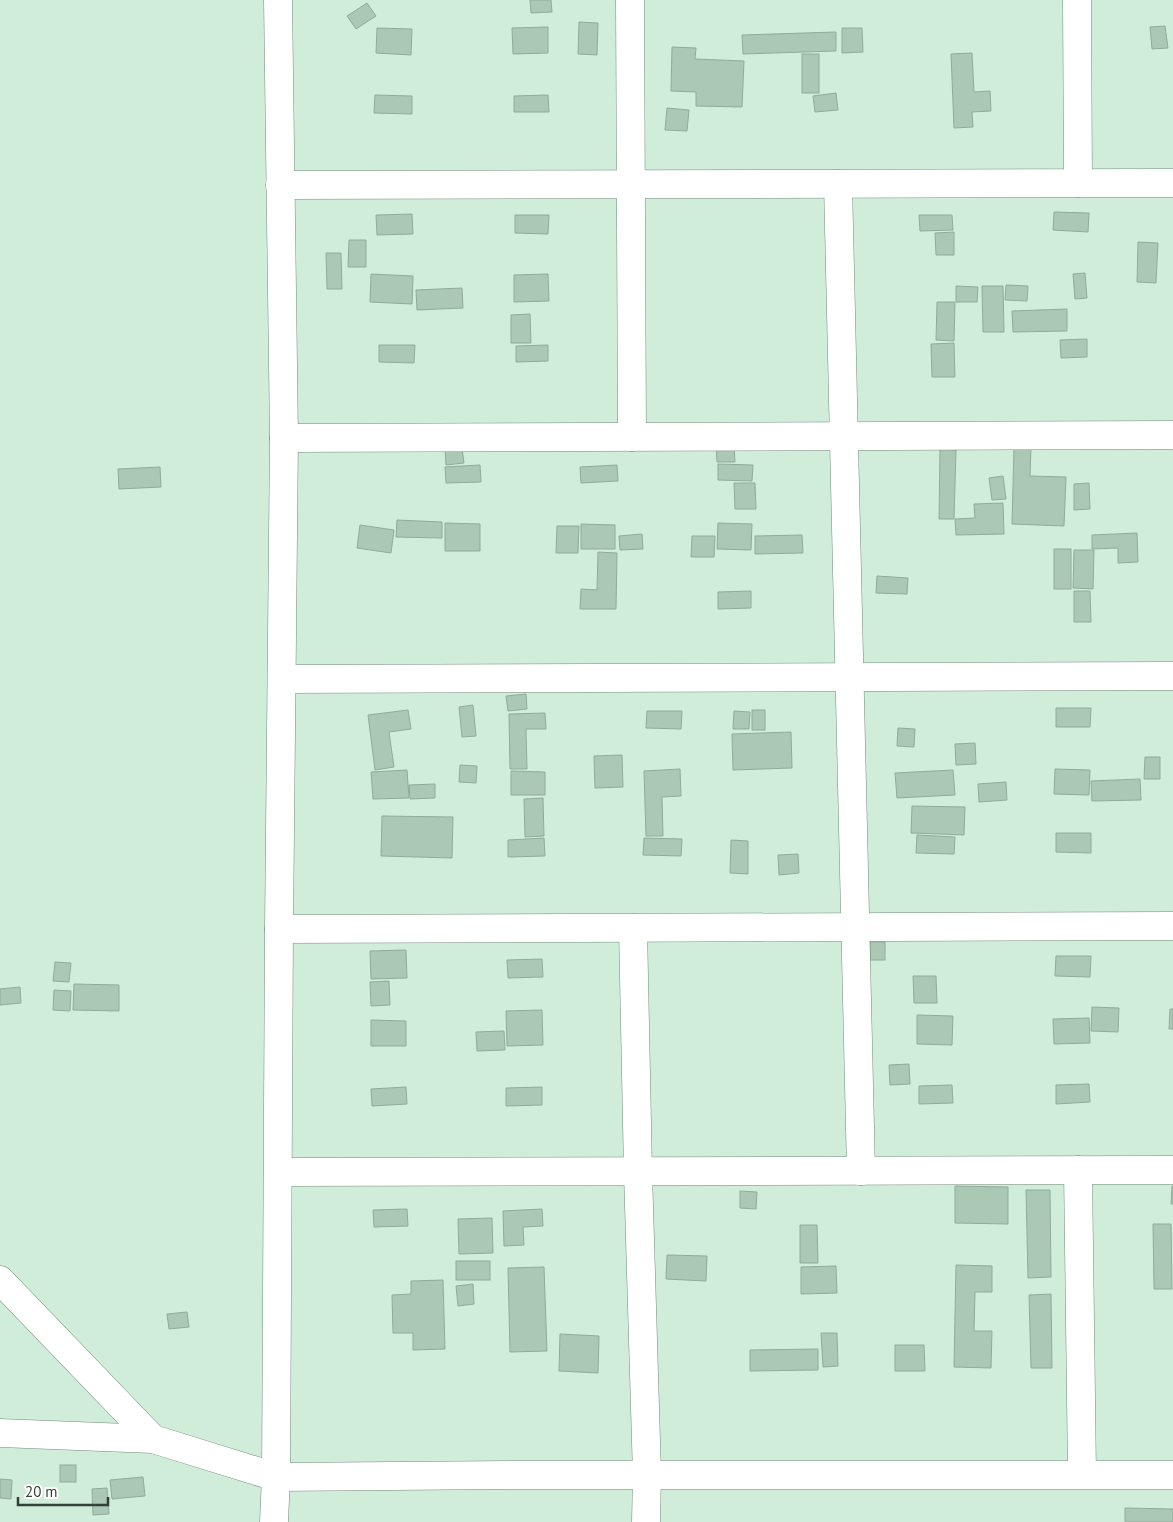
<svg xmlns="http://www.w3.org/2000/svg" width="1173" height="1522" font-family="'PT Sans',sans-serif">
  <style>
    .building { fill: #abc8b4; stroke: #90ac99 }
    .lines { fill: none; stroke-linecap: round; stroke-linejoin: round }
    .street-casing { stroke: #718c7a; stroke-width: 29 }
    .secondary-casing { stroke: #718c7a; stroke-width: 29 }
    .street { stroke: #fff; stroke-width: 28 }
    .secondary { stroke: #fff; stroke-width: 28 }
  </style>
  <rect width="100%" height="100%" fill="#cfedd9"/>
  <!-- building -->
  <g class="building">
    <path d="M530,0H551L552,12L531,13Z"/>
    <path d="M367,3L376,16L356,29L347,16Z"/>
    <path d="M579,22L598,23L597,55L578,54Z"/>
    <path d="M1165,26L1168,48L1152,49L1150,27Z"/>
    <path d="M548,27V53L513,54L512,28Z"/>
    <path d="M377,28L412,29L411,55L376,53Z"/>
    <path d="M842,28H862L863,52L842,53Z"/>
    <path d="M836,32V51L743,54L742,35Z"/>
    <path d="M672,47L696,48L695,59L744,61L742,107L696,106V92L671,91Z"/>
    <path d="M972,53L974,92L990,91L991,111L972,112L973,127L954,128L951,54Z"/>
    <rect x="802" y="54" width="17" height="39"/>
    <path d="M836,93L838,110L815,112L813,96Z"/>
    <path d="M375,95L412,96V114L374,113Z"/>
    <path d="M548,95L549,112H514V96Z"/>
    <path d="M667,108L689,110L687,131L665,130Z"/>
    <path d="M1054,212L1089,213L1088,232L1053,230Z"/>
    <path d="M412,214L413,234L377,235L376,215Z"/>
    <path d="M515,215H549L548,234L515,233Z"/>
    <path d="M919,215H952L953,230L920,231Z"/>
    <path d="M954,232V255H936L935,233Z"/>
    <path d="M349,240H366V267H348Z"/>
    <path d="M1138,242L1158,243L1156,283L1137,282Z"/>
    <path d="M326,253H341L342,289H327Z"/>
    <path d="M1085,273L1087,298L1075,299L1073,274Z"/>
    <path d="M371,274L413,276L412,304L370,302Z"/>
    <path d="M548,274L549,301L514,302V275Z"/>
    <path d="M1006,285L1028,286L1027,301L1005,300Z"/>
    <path d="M956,286L978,287L977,302H956Z"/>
    <path d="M982,286H1003L1004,332H983Z"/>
    <path d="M462,288L463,308L417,310L416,290Z"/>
    <path d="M937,302H955L954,341L936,340Z"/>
    <path d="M1067,309V331L1013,332L1012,311Z"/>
    <path d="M530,314L531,343H511V315Z"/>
    <path d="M1087,339V357L1061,358L1060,340Z"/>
    <path d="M954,343L955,377H932L931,344Z"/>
    <path d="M379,345H415L414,363L379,362Z"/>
    <path d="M548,345V361L516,362V346Z"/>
    <path d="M734,444L735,462H717L716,445Z"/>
    <path d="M1014,447L1031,448L1030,476L1066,477L1064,526L1012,524Z"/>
    <path d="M462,448L464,463L446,465L445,450Z"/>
    <path d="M940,449L956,450L954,519H939Z"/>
    <path d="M718,464L753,465L752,481L718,480Z"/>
    <path d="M480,465L481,482L446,483L445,467Z"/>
    <path d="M617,465L618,481L581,483L580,467Z"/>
    <path d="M160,467L161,487L119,489L118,469Z"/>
    <path d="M1003,476L1006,499L992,500L989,478Z"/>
    <path d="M734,483H755L756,509H735Z"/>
    <path d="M1089,483L1090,509L1074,510V484Z"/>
    <path d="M1003,503L1004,534L956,535L955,519L975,518L974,504Z"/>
    <path d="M397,520L442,522V538L396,537Z"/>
    <path d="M445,523L480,524V551H445Z"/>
    <path d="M718,523L752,524L751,550L717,549Z"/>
    <path d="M581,524L615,525V549H581Z"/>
    <path d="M360,525L394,530L391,553L357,548Z"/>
    <path d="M557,526H579L578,553H556Z"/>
    <path d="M1137,533L1138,562L1118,563V548L1092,549V535Z"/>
    <path d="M642,534L643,549L620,550L619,536Z"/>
    <path d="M802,535L803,553L755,554V536Z"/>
    <path d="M692,536H715L714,557H691Z"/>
    <rect x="1054" y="549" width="17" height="40"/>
    <path d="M1074,550H1094L1093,589L1073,588Z"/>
    <path d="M598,552L617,553L616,609H580L581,589L597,590Z"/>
    <path d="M877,576L908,578L907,594L876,593Z"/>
    <path d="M751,591V608L718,609V592Z"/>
    <path d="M1074,591H1090L1091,622H1074Z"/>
    <path d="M526,694L527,709L508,711L506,696Z"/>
    <path d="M473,705L476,736L462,737L459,707Z"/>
    <path d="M1056,708H1091L1090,727H1056Z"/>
    <path d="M408,710L411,729L389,732L394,767L375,770L368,715Z"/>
    <rect x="752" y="710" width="13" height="20"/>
    <path d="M647,711H682L681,729L646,728Z"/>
    <path d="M734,711L750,712L749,729H733Z"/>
    <path d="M545,713L546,729H526L527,769H510L509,714Z"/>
    <path d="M898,728L915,729L914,747L897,746Z"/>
    <path d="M791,732L792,768L733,770L732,734Z"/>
    <path d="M975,743L976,764L956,765L955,744Z"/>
    <path d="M622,755L623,787L595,788L594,756Z"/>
    <path d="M1145,757H1160V779H1144Z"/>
    <path d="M460,765L477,766L476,783L459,782Z"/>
    <path d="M680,769L681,796L662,797L663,836H646L644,771Z"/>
    <path d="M1055,769L1090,770L1089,795L1054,794Z"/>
    <path d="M407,770L409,798L373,799L371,772Z"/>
    <path d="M953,770L955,795L897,798L895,773Z"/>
    <path d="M511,771L545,772V795H511Z"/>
    <path d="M1140,779L1141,800L1092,801L1091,781Z"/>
    <path d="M1006,782L1007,800L979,802L978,784Z"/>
    <path d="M435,784V798L410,799L409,785Z"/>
    <path d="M543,798L544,836L525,837L524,799Z"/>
    <path d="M912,806L965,807L964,835L911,833Z"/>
    <path d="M382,816L453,817L452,858L381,856Z"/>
    <path d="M1056,833H1091V853L1056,852Z"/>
    <path d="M917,835L955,837L954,854L916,853Z"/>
    <path d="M544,838L545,856L508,857V840Z"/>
    <path d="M644,838L682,839L681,856L643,855Z"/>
    <path d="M731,840L748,841V874L730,873Z"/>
    <path d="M798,854L799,873L779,875L778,855Z"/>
    <rect x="870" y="942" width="15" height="18"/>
    <path d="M406,950L407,978L371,979L370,951Z"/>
    <path d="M1056,956H1091L1090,977L1055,976Z"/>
    <path d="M542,959L543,977L508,978L507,960Z"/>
    <path d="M55,962L71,963L69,982L53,981Z"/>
    <path d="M913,976H936L937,1003H914Z"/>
    <path d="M389,981L390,1005L371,1006L370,982Z"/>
    <path d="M74,984L119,985V1011L73,1010Z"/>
    <path d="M20,987L21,1003L0,1005V989Z"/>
    <path d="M54,990L71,991L70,1011L53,1010Z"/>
    <path d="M1092,1007L1119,1008L1118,1032L1091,1031Z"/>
    <path d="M1170,1009H1173V1029H1169Z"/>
    <path d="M542,1010L543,1045L507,1046L506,1011Z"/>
    <path d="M917,1015L953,1016L952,1045L917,1044Z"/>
    <path d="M1089,1018L1090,1043L1054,1044L1053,1019Z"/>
    <path d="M371,1020L406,1021V1046H371Z"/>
    <path d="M504,1031L505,1050L477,1051L476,1032Z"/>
    <path d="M909,1064L910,1084L890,1085L889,1065Z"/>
    <path d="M1089,1084L1090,1102L1056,1104V1085Z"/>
    <path d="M952,1085L953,1103L919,1104V1086Z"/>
    <path d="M406,1087L407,1104L372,1106L371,1089Z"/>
    <path d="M542,1087V1105L506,1106V1088Z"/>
    <path d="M955,1186L1008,1187V1224L955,1223Z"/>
    <path d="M1172,1186H1173V1204H1171Z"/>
    <path d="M1026,1190H1050L1051,1277L1028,1278Z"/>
    <path d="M740,1191L757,1192L756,1209L740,1208Z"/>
    <path d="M407,1209L408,1226L374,1227L373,1210Z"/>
    <path d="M542,1209L543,1226L523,1227L524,1245L504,1246L503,1211Z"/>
    <path d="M492,1218L493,1253L459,1254L458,1219Z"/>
    <path d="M1153,1224H1171L1172,1289H1154Z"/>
    <path d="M800,1225H817L818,1263H800Z"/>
    <path d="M667,1255L707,1256L706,1281L666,1279Z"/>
    <rect x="456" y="1261" width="34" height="19"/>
    <path d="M956,1265L992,1266V1292H975L974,1331H992L991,1368L954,1367Z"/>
    <path d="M836,1266L837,1293L801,1294V1267Z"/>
    <path d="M544,1267L547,1351L510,1352L508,1268Z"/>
    <path d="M443,1280L445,1349L413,1350V1333H393L392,1295L411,1294V1281Z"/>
    <path d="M473,1284L474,1304L458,1306L456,1286Z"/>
    <path d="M1051,1294L1052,1368H1031L1029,1295Z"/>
    <path d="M187,1312L189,1327L169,1329L167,1314Z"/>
    <path d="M821,1333H837L838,1366L823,1367Z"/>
    <path d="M560,1334L599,1336L598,1373L559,1371Z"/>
    <path d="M895,1345H924L925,1371H895Z"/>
    <path d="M818,1349V1370L750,1371V1350Z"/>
    <rect x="60" y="1465" width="16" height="17"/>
    <path d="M143,1477L145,1496L112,1499L110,1480Z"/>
    <path d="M0,1479L12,1480L11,1499L0,1498Z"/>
    <path d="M107,1488L109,1514L93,1515L92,1489Z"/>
    <path d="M1125,1508L1173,1509V1522H1125Z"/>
  </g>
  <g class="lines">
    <defs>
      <g id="street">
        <path d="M630,0L632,437"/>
        <path d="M1077,0L1078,183"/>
        <path d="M838,184L861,1171"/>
        <path d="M280,185L1173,183"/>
        <path d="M284,438L1173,435"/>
        <path d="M282,679L1173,676"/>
        <path d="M633,928L638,1172L647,1475L646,1522"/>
        <path d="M279,929L1173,926"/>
        <path d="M1078,1170L1082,1474"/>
        <path d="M278,1172L1173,1170"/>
        <path d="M0,1280L153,1439"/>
        <path d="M0,1433L153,1439L276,1477"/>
      </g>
      <g id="secondary">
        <path d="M276,1477L512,1475H1173"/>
        <path d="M274,1522L276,1477L279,929L284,438L278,0"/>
      </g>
    </defs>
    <!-- street casing -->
    <use href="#street" class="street-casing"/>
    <!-- secondary casing -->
    <use href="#secondary" class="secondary-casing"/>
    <!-- street -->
    <use href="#street" class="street"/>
    <!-- secondary -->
    <use href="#secondary" class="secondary"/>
  </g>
  <!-- scale -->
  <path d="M18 1497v8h90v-8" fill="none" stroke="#333f37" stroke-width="2.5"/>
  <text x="25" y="1497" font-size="15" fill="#333f37" stroke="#ffffff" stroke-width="4" paint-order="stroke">20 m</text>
</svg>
